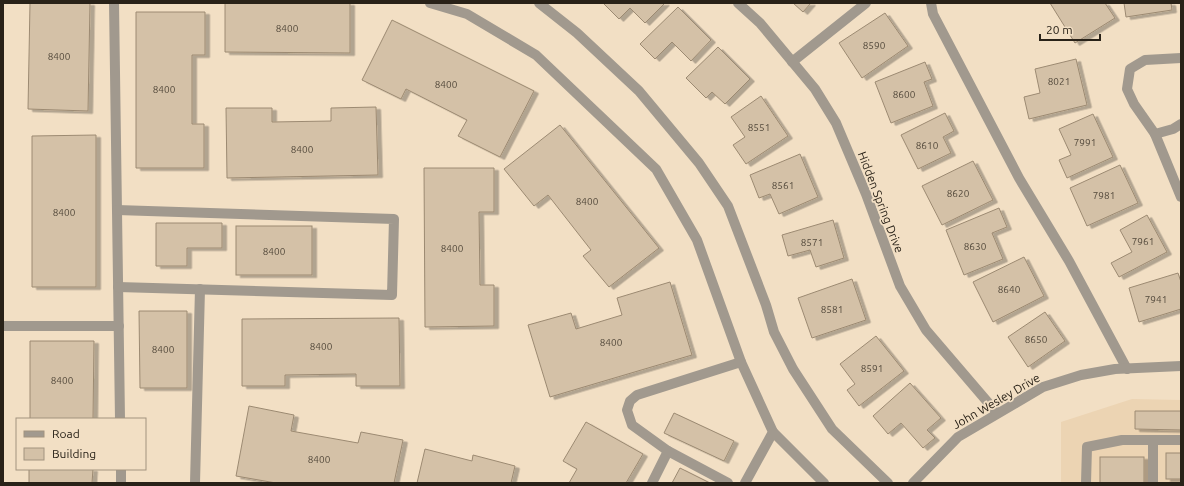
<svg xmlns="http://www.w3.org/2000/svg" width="1184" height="486" font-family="Ubuntu,sans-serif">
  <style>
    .built { fill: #ecd4b3 }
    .building { fill: #d4c1a7; stroke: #9c8a72; filter: url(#shadow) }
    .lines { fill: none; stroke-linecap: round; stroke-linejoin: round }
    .lane { stroke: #a1998e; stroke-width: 10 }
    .street { stroke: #a1998e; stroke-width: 10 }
    .labels { text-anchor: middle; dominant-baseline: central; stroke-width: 3.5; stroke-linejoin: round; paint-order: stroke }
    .number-label { font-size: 10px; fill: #544a3c }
    .street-label { font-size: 12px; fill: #292218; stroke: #f2dfc4 }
  </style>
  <defs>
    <filter id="shadow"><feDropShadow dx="4.5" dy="2.5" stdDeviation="0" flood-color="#0004"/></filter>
  </defs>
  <rect width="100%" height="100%" fill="#f2dfc4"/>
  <!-- built -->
  <path class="built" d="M1132,399L1181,400V483H1061V422Z"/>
  <!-- building -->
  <g class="building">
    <path d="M30,3H90L88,111L28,109Z"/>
    <path d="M225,3H350V53L225,52Z"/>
    <path d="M603,3H665L645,23L630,8L619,19Z"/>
    <path d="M793,3H811L803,12Z"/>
    <path d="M1050,3H1105L1115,18L1075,43Z"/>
    <path d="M1124,3H1171L1172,10L1126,17Z"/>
    <path d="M678,7L711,40L691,61L672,42L655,59L640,44Z"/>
    <path d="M136,12H205V55H192V124H204V168H136Z"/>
    <path d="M885,13L908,46L862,78L839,43Z"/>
    <path d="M392,20L534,91L500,157L458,136L467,120L406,89L401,99L362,80Z"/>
    <path d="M718,47L750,79L725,104L712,92L706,98L686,78Z"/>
    <path d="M1076,59L1087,105L1029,119L1024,97L1040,93L1035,69Z"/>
    <path d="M925,62L932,79L924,82L933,106L891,123L875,82Z"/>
    <path d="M761,96L788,136L746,164L733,145L745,137L731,117Z"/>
    <path d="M376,107L378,175L227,178L226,108H272V122L331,121V108Z"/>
    <path d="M945,113L954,131L943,137L951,153L918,169L901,135Z"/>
    <path d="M1093,114L1113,157L1067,178L1059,160L1071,155L1059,129Z"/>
    <path d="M560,125L659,248L609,287L583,256L591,250L548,195L534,206L504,169Z"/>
    <path d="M96,135V287H32V136Z"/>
    <path d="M800,154L818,197L779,214L770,194L759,198L750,175Z"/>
    <path d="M973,161L993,200L942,225L922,186Z"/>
    <path d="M1120,165L1138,203L1087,226L1070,188Z"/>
    <path d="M424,168H494V212H479L480,285H494V326L425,327Z"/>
    <path d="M999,208L1007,227L992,233L1003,259L964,275L946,230Z"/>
    <path d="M1147,215L1167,252L1119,277L1111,263L1132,252L1120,230Z"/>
    <path d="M833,220L844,258L816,267L810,250L788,256L782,235Z"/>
    <path d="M156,223H222V248H187V266H156Z"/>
    <rect x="236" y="226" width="76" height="49"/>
    <path d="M1024,257L1044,296L993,322L973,282Z"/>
    <path d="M1178,273L1181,282V309L1139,322L1129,288Z"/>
    <path d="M852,279L866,320L812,338L798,298Z"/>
    <path d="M670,282L692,355L550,397L528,325L571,313L576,329L622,315L617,298Z"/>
    <path d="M139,311H187V388H140Z"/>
    <path d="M1045,312L1065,341L1028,367L1008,337Z"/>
    <path d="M399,318L400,386H356V374L285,375V386H242V319Z"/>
    <path d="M876,336L904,371L859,406L847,390L855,384L840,364Z"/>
    <path d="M30,341H94L93,419H30Z"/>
    <path d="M910,383L941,418L927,430L935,438L923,448L901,423L888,434L873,416Z"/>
    <path d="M249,406L294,415L291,431L358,443L361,432L403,440L394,483H276L236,476Z"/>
    <path d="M1135,411H1181V430L1135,429Z"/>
    <path d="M674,413L734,441L724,461L664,433Z"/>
    <path d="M586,422L643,454L626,483H569L577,469L563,461Z"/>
    <path d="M425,449L472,461L473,455L515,466L511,483H417Z"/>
    <rect x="1166" y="453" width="15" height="26"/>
    <rect x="1100" y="457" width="44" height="26"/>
    <path d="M680,468L710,483H672Z"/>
    <path d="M29,469H93L92,483H29Z"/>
  </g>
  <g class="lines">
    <!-- lane -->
    <g class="lane">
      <path d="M114,3L120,419"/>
      <path d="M430,3L467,14L536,55L656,169L697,240L741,362L773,432L745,483"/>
      <path d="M539,3L577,33L639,91L699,163L728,206L766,305L774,332L793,369L832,429L888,483"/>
      <path d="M931,3L933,14L1019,178L1069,261L1127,369"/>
      <path d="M792,62L866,3"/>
      <path d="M117,210L394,219L392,295L118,287"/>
      <path d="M3,326H119"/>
      <path d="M773,432L824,483"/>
      <path d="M121,469V483"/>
      <path d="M195,483L200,289"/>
      <path d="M652,483L668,451"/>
      <path d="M728,483L668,451L632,425L627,410L630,401L637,395L741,362"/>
      <path d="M1086,483L1087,447L1122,440H1153"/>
      <path d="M1153,483V440H1181"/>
    </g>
    <!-- street -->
    <g class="street">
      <path d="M738,3L760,23L815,89L836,123L866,194L900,286L926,330L997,413"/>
      <path d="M1181,58L1145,60L1130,69L1127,89L1134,104L1155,134L1173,129L1181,124"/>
      <path d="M1155,134L1181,197"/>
      <path d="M913,483L958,437L1043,387L1081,375L1115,369L1181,366"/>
    </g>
  </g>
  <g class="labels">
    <!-- number labels -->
    <g class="number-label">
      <text x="287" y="28">8400</text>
      <text x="874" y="45">8590</text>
      <text x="59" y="56">8400</text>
      <text x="1059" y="81">8021</text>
      <text x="446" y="84">8400</text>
      <text x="164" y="89">8400</text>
      <text x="904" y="94">8600</text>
      <text x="759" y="127">8551</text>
      <text x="1085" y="142">7991</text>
      <text x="927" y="145">8610</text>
      <text x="302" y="149">8400</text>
      <text x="783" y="185">8561</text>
      <text x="958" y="193">8620</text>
      <text x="1104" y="195">7981</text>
      <text x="587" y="201">8400</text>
      <text x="64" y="212">8400</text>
      <text x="1143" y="241">7961</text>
      <text x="812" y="242">8571</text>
      <text x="975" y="246">8630</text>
      <text x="452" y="248">8400</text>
      <text x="274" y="251">8400</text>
      <text x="1009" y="289">8640</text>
      <text x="1156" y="299">7941</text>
      <text x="832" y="309">8581</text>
      <text x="1036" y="339">8650</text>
      <text x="611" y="342">8400</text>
      <text x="321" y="346">8400</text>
      <text x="163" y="349">8400</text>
      <text x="872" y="368">8591</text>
      <text x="62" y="380">8400</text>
      <text x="319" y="459">8400</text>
    </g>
    <!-- street labels -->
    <g class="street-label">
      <text transform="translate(881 202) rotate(69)">Hidden Spring Drive</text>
      <text transform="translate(996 401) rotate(-30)">John Wesley Drive</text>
    </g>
  </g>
  <!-- border -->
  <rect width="1184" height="486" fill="none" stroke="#292218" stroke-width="8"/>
  <!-- legend -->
  <rect x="16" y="418" width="130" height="52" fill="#f2dfc4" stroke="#a2937f"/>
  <rect x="24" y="431" width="20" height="6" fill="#a1998e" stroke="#a2937f"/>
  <text x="52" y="438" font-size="12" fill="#292218">Road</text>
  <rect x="24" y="448" width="20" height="12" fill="#d4c1a7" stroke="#a2937f"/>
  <text x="52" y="458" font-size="12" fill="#292218">Building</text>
  <!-- scale -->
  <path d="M1040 34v6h60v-6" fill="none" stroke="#292218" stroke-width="2"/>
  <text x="1046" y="34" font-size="12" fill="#292218" stroke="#f2dfc4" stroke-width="3" paint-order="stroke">20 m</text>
</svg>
